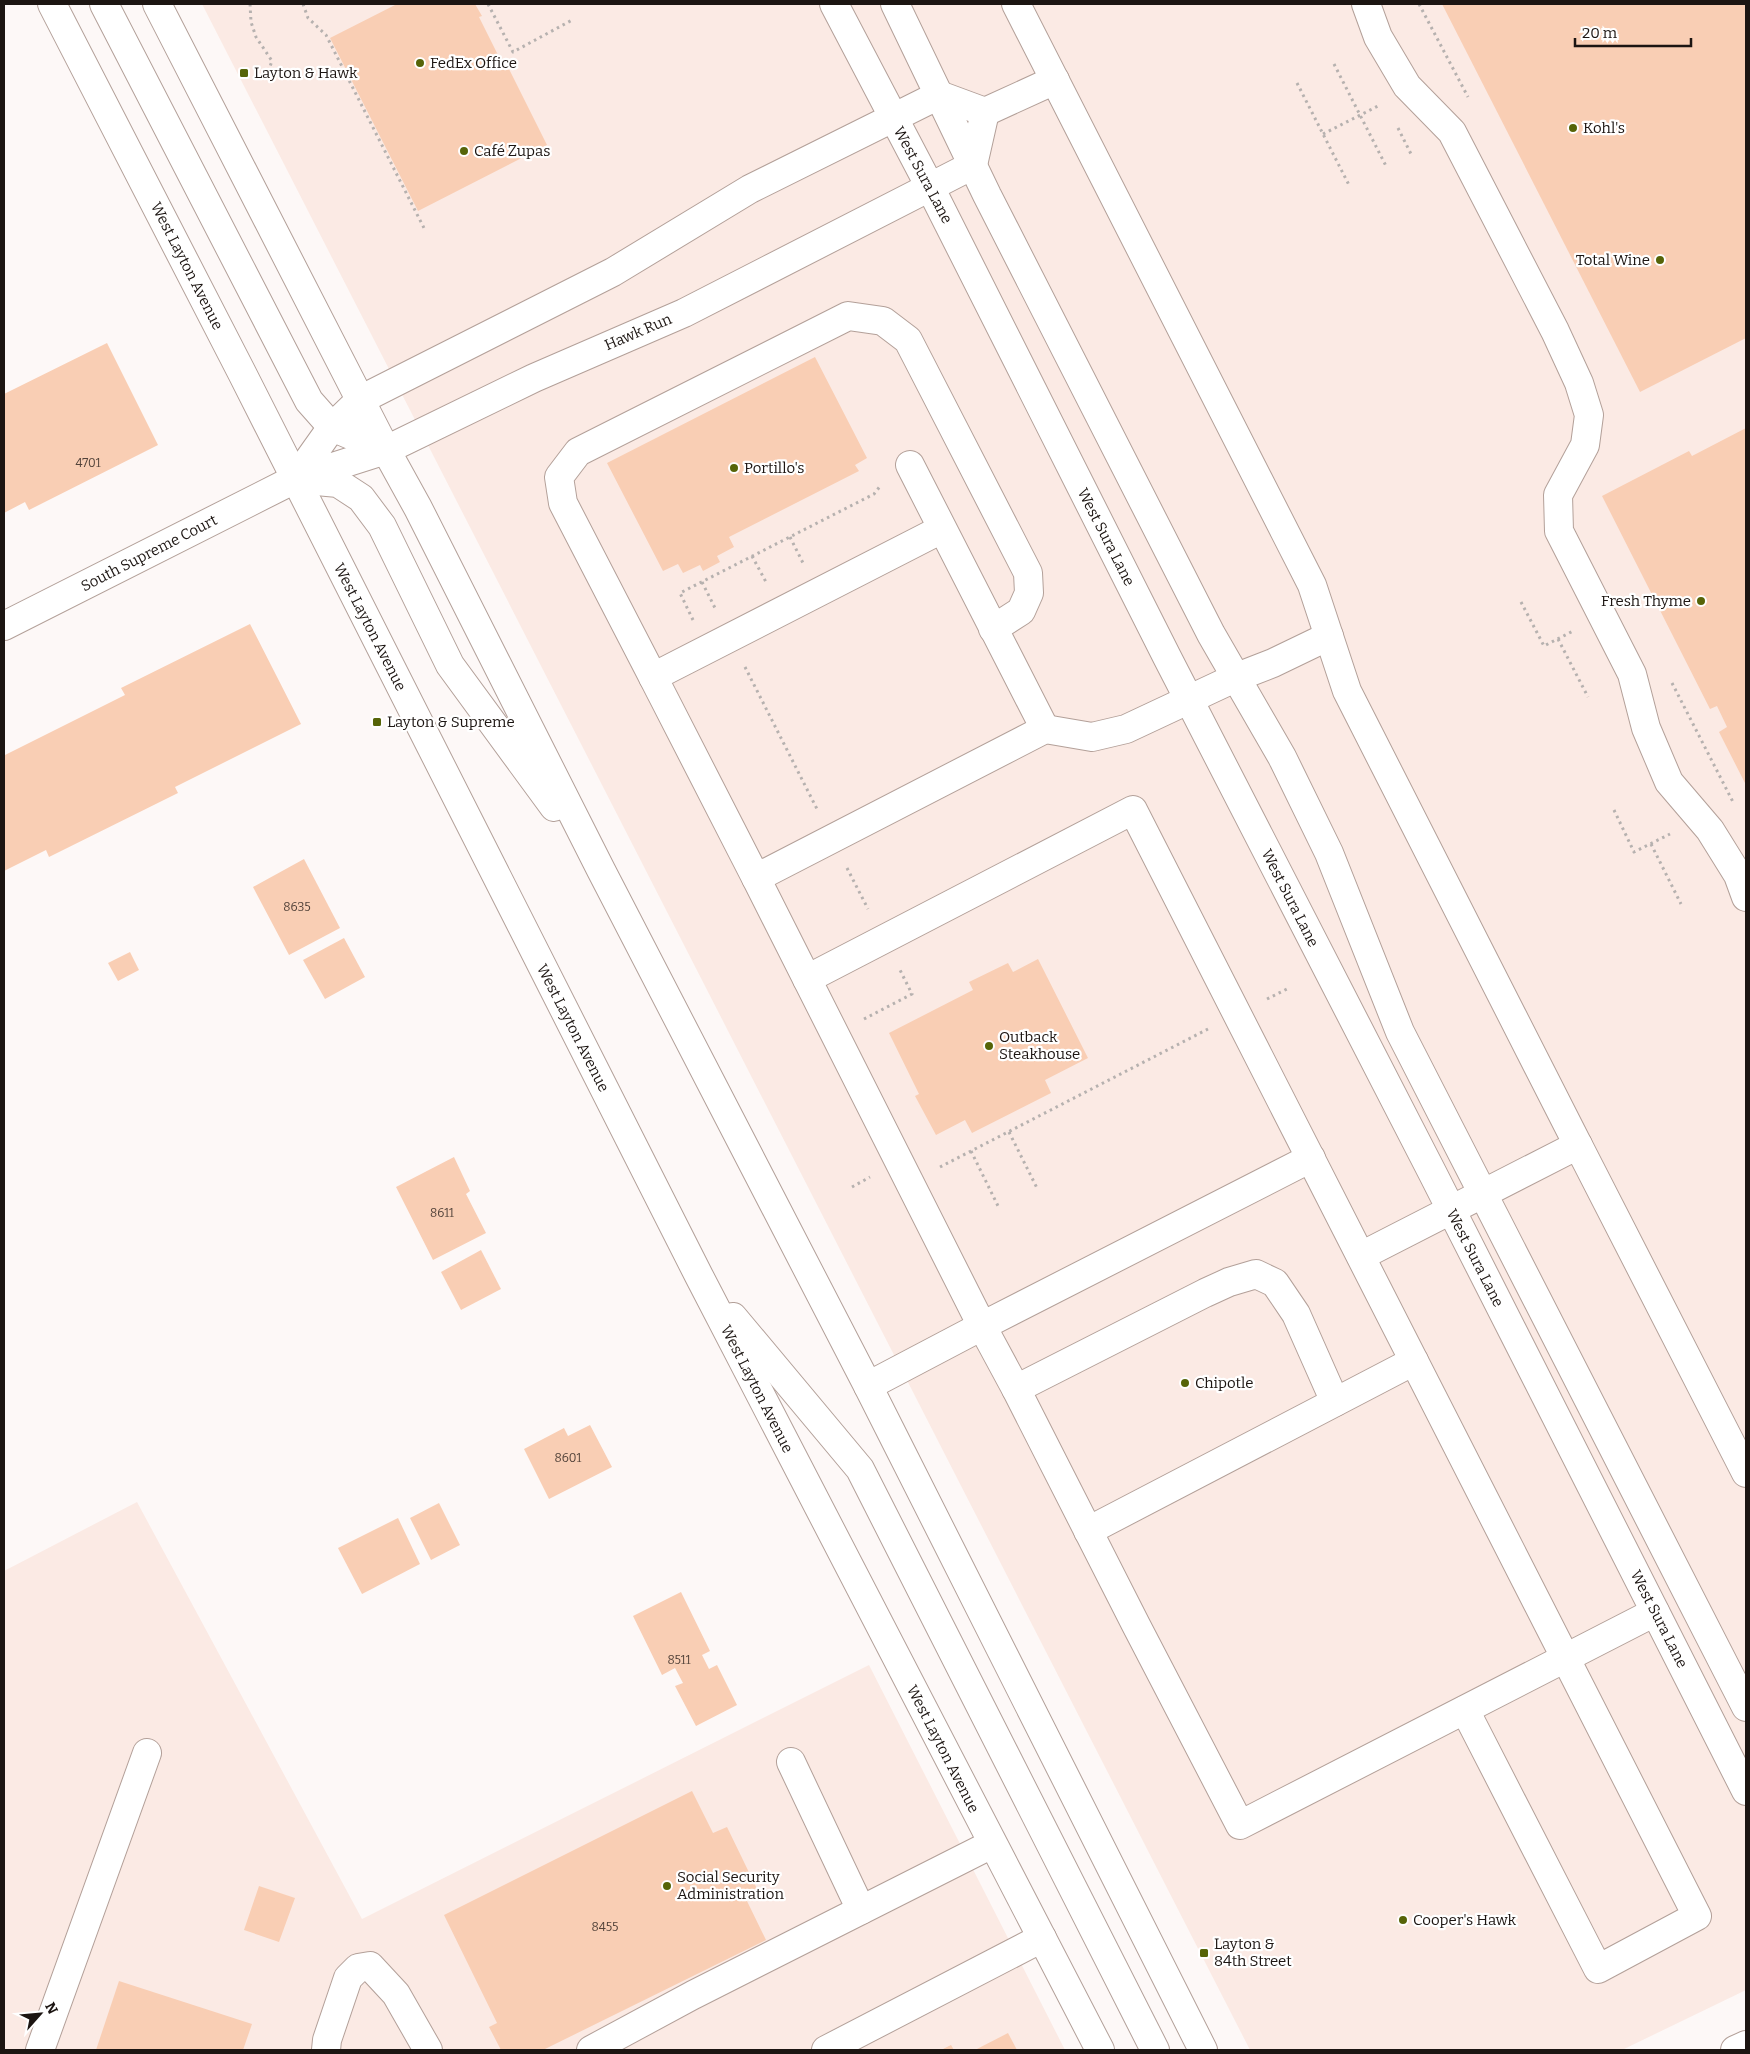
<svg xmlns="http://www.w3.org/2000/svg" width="1750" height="2054" font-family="Bitter,serif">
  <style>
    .built { fill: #fbeae4 }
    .building { fill: #f9ceb4 }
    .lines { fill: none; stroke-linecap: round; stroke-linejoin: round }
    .minor-casing { stroke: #b3a099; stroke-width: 30 }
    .major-casing { stroke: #b3a099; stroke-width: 30 }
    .path { stroke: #b6b1af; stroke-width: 3; stroke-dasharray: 2.5 4; stroke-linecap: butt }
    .minor { stroke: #fff; stroke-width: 28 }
    .major { stroke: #fff; stroke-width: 28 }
    .poi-dot { fill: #566408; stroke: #fff; stroke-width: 2 }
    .labels { text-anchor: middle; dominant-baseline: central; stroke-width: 4.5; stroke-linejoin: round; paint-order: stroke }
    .number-label { font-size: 12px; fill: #53433a }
    .poi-label { font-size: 15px; fill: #1c1512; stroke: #fff; text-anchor: start }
    .street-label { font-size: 15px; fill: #1c1512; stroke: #fff }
  </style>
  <rect width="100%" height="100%" fill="#fdf8f7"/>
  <!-- built -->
  <g class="built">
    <path d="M202,4H1746V1990L1622,2050H1250Z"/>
    <path d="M137,1502L362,1919L869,1665L1065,2050H4V1571Z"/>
  </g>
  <!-- building -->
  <g class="building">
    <path d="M397,4H475L482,16L479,17L505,69L508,67L547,145L418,211L330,38Z"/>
    <path d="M1442,4H1746V338L1640,392Z"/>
    <path d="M107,343L158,445L29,510L25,502L4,513V394Z"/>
    <path d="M815,357L867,458L855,465L859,471L729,537L734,547L717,556L720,562L703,571L700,565L683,573L678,564L663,571L607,463Z"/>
    <path d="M1746,428V785L1719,732L1727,727L1717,706L1710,709L1602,496L1689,451L1692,456Z"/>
    <path d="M250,624L301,724L175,787L178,793L49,857L46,850L4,871V752L5,755L125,695L121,688Z"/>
    <path d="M304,859L340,928L289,955L253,887Z"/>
    <path d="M344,938L365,977L325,999L303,960Z"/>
    <path d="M130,952L139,970L118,981L108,963Z"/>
    <path d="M1038,959L1088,1058L1045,1080L1051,1093L972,1133L965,1120L936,1135L915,1096L919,1094L889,1033L973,990L969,982L1008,963L1013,972Z"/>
    <path d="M454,1157L470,1191L466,1194L486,1233L433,1260L396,1187Z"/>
    <path d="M481,1250L501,1289L461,1310L441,1272Z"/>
    <path d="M590,1425L612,1467L549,1499L524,1449L564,1428L568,1436Z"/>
    <path d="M439,1503L460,1545L431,1560L410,1518Z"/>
    <path d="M398,1518L420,1564L362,1594L338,1548Z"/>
    <path d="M681,1592L710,1651L702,1655L709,1669L717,1665L737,1705L696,1726L675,1686L683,1683L675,1668L662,1675L633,1616Z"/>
    <path d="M692,1791L713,1833L727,1827L759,1893L746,1899L766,1940L543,2050H501L489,2027L497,2023L444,1915Z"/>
    <path d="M259,1886L295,1898L279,1942L244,1930Z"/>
    <path d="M119,1981L252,2024L243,2050H96Z"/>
    <path d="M1008,2033L1017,2050H975Z"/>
    <path d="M951,2045L954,2050H941Z"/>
  </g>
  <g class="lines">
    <defs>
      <g id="minor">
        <path d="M834,4L930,187L1167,657L1433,1174L1746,1791"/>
        <path d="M895,4L987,195L1211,634L1282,757L1329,853L1400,1032L1746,1707"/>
        <path d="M1016,4L1312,585L1347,691L1578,1145"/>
        <path d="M1366,4L1378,37L1407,86L1452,132L1555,331L1579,383L1589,415L1585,445L1558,495L1559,531L1632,674L1646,728L1669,782L1710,830L1738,875L1746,897"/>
        <path d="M985,112L1055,80"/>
        <path d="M910,465L1045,729"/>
        <path d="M942,529L653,677L756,878L1045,729L1092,737L1126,729L1237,677L1273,663L1329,636"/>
        <path d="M4,626L295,479L386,450L534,378L684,313L973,165L985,112L939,95L750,189L613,272L360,400L332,427L295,479"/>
        <path d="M653,677L563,503L559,477L578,452L848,316L883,321L908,340L1028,573L1029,593L1021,611L993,629"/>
        <path d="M756,878L982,1326L1311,1158"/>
        <path d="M807,979L1133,810L1697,1916L1598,1969L1465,1710"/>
        <path d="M1361,1256L1578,1145L1746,1473"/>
        <path d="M868,1386L982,1326L1016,1389L1136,1625L1240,1825L1655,1612"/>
        <path d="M1016,1389L1205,1293L1229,1282L1256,1274L1275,1283L1296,1314L1335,1402"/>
        <path d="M1088,1531L1414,1361"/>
        <path d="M791,1762L861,1910"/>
        <path d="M40,2050L147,1753"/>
        <path d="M326,2050L327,2040L348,1978L358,1968L370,1966L396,1994L428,2050"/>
        <path d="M591,2050L693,1995L992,1844"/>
        <path d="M826,2050L1042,1938"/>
        <path d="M1735,2050L1746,2045"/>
      </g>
      <g id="major">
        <path d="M52,4L242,373L699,1276L1100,2050"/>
        <path d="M104,4L309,401L332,427L386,450"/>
        <path d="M157,4L386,450L418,508L601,870L868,1386L1203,2050"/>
        <path d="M295,479L338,483L361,498L382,526L450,665L554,807"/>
        <path d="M733,1317L860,1469L1155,2050"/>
      </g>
    </defs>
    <!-- minor casing -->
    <use href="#minor" class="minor-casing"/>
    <!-- major casing -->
    <use href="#major" class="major-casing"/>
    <!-- path -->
    <g class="path">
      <path d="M250,4L251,22L256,37L272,61L269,69L256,79"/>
      <path d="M303,4L308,18L326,35L425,230"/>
      <path d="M488,4L513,52L574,19"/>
      <path d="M1419,4L1468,97"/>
      <path d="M1334,64L1386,166"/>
      <path d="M1297,83L1349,185"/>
      <path d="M1398,128L1411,154"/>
      <path d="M1323,134L1378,106"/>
      <path d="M790,537L803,563"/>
      <path d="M752,556L766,582"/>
      <path d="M702,582L715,608"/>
      <path d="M1521,602L1544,646L1573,631"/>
      <path d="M693,620L680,593L874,494L881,485"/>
      <path d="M1558,639L1588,697"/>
      <path d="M745,667L817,809"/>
      <path d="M1672,683L1733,802"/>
      <path d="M1614,810L1634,852L1670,834"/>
      <path d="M1651,844L1681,904"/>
      <path d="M847,868L868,909"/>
      <path d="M1267,999L1287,989"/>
      <path d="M864,1019L912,994L900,970"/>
      <path d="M1009,1132L1037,1188"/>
      <path d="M971,1151L999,1208"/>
      <path d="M940,1167L1208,1029"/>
      <path d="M852,1187L870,1177"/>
    </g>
    <!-- minor -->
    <use href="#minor" class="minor"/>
    <!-- major -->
    <use href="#major" class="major"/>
  </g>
  <!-- markers -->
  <g class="poi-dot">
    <circle cx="420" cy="63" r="5"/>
    <rect x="239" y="68" width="10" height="10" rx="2.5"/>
    <circle cx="1573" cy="128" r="5"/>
    <circle cx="464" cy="151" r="5"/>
    <circle cx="1660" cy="260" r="5"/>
    <circle cx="734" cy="468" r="5"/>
    <circle cx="1701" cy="601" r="5"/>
    <rect x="372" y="717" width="10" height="10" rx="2.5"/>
    <circle cx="989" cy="1046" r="5"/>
    <circle cx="1185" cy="1383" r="5"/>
    <circle cx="667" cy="1886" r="5"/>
    <circle cx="1403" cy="1920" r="5"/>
    <rect x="1199" y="1948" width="10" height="10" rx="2.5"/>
  </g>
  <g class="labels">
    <!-- number labels -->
    <g class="number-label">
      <text x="88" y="463">4701</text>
      <text x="297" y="907">8635</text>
      <text x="442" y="1213">8611</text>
      <text x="568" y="1458">8601</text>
      <text x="679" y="1660">8511</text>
      <text x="605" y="1927">8455</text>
    </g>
    <!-- poi labels -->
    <g class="poi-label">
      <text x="430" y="63">FedEx Office</text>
      <text x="254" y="73">Layton &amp; Hawk</text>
      <text x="1583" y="128">Kohl's</text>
      <text x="474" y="151">Café Zupas</text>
      <text x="1650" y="260" text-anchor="end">Total Wine</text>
      <text x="744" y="468">Portillo's</text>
      <text x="1691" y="601" text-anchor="end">Fresh Thyme</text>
      <text x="387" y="722">Layton &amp; Supreme</text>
      <text x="999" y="1037">Outback<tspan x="999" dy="17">Steakhouse</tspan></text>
      <text x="1195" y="1383">Chipotle</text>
      <text x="677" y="1877">Social Security<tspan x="677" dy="17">Administration</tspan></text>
      <text x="1413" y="1920">Cooper's Hawk</text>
      <text x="1214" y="1944">Layton &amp;<tspan x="1214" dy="17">84th Street</tspan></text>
    </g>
    <!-- street labels -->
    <g class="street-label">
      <text transform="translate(923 175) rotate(62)">West Sura Lane</text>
      <text transform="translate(187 266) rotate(63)">West Layton Avenue</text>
      <text transform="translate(638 332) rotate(-23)">Hawk Run</text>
      <text transform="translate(1106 537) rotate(63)">West Sura Lane</text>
      <text transform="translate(149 553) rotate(-27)">South Supreme Court</text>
      <text transform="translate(370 627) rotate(63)">West Layton Avenue</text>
      <text transform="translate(1290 898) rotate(63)">West Sura Lane</text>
      <text transform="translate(573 1028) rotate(63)">West Layton Avenue</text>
      <text transform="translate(1475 1258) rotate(63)">West Sura Lane</text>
      <text transform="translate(757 1389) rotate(63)">West Layton Avenue</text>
      <text transform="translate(1659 1619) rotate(63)">West Sura Lane</text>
      <text transform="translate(943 1749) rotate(63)">West Layton Avenue</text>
    </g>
  </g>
  <!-- border -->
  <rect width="1750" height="2054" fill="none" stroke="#1c1512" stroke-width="10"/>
  <!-- north arrow -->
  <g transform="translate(40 2014) rotate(63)" stroke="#ffffff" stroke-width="4" paint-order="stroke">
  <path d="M0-4L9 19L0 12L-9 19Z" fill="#1c1512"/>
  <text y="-8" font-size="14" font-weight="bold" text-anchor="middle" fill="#1c1512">N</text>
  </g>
  <!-- scale -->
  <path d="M1575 38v8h116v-8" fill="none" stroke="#1c1512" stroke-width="2.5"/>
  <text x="1582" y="38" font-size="15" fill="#1c1512" stroke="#ffffff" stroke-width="4" paint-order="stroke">20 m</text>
</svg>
